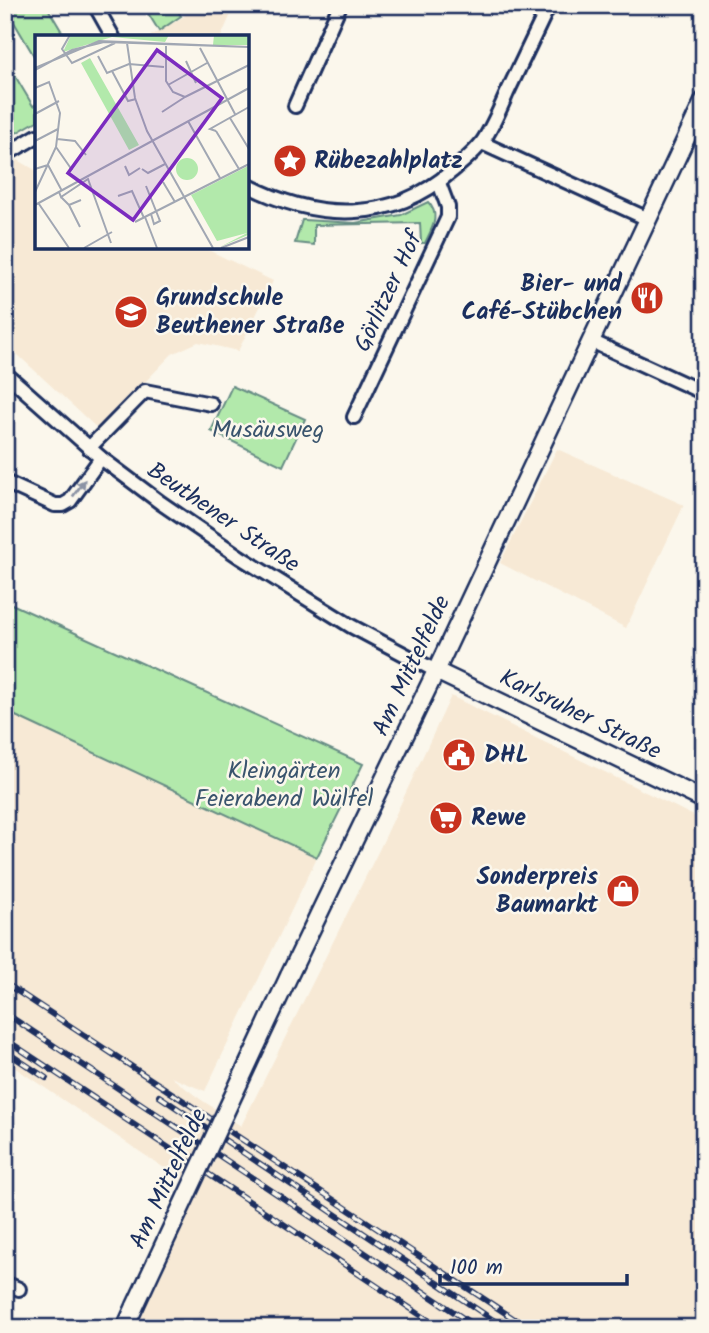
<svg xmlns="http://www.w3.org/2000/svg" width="709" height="1333" font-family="Kalam,sans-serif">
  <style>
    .built { fill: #f7e9d5 }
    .green { fill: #b2e9ab; stroke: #668c84; stroke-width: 2 }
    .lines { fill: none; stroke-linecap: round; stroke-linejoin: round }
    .minor-casing { stroke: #1b2f5e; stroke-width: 18 }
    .tertiary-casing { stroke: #1b2f5e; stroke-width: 21 }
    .minor { stroke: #fbf7ec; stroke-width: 12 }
    .tertiary { stroke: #fbf7ec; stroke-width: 16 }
    .rail-casing { stroke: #1b2f5e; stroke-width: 6 }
    .rail { stroke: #fbf7ec; stroke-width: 3.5; stroke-dasharray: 10; stroke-linecap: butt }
    .tertiary-bridge-casing { stroke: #1b2f5e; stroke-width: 21; stroke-linecap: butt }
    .tertiary-bridge { stroke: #fbf7ec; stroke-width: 16 }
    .oneway { fill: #8b93a5 }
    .labels { text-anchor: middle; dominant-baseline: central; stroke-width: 5; stroke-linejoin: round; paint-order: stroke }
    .poi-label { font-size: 24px; font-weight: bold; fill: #1b2f5e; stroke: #fbf7ec; text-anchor: start }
    .street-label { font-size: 24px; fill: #1b2f5e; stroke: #fbf7ec }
    .park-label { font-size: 24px; fill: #39546d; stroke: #fbf7ec }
    .inset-road { fill: none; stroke: #a1a7b3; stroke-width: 2 }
    .view { fill: #7b2cbf; fill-opacity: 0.15; stroke: #7b2cbf; stroke-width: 3.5 }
    .inset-edge { fill: none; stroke: #1b2f5e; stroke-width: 3.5 }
  </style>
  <rect width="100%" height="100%" fill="#fbf7ec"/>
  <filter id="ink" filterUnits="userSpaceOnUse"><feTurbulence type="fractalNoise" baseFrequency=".0143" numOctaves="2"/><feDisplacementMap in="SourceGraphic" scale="14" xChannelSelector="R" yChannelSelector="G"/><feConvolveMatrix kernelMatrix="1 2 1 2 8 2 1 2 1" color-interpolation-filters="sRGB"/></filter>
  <g filter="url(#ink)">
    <!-- built -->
    <g class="built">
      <path d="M178,5H235L221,37H149L185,16Z"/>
      <path d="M18,160L37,171V247H202L273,281L238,351L198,342L172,354L99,430L5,343V168Z"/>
      <path d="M557,449L684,505L626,628L500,563Z"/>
      <path d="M451,696L704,821V1328H125L191,1186L5,1061V711L317,857L205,1091L171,1077L200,1099L241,1126L380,848Z"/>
    </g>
    <!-- green -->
    <g class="green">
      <path d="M13,5H46L65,37H37V61L11,17Z"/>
      <path d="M143,5H174L181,16L159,31Z"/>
      <path d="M5,59L33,106L37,104V121L9,137L5,130Z"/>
      <path d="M428,202C441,215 432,228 425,243H421L420,223L314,225V245L295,243L302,220H304L355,223L401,215Z"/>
      <path d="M232,386L305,419L283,466L211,431Z"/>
      <path d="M5,601L363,764L317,857L5,711Z"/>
    </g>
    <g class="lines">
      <defs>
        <g id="minor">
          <path d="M95,5L113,37"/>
          <path d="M295,106L340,5"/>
          <path d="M482,143L648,219"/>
          <path d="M5,155L37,136"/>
          <path d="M247,185C316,221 391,224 452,171C463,162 475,152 483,141C493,126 500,109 507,93C521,64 535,34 549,5"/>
          <path d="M591,341L704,393"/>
          <path d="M5,373L101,458L161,503L240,557L351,626L436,671"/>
          <path d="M354,417L448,217V207L439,183"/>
          <path d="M89,448L145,391L211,404"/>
          <path d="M5,482L55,505H63L70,501L101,458"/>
          <path d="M5,1283L19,1289"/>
        </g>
        <g id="tertiary">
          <path d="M436,671L704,800"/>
          <path d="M289,976L436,671L704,100"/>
          <path d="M125,1328L135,1306"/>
        </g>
      </defs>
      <!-- minor casing -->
      <use href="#minor" class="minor-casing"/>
      <!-- tertiary casing -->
      <use href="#tertiary" class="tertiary-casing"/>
      <!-- minor -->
      <use href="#minor" class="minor"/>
      <!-- tertiary -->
      <use href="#tertiary" class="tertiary"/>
      <defs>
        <g id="rail">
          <path d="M5,983L528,1328"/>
          <path d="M5,1013L478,1328"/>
          <path d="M5,1039L440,1328"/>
          <path d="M5,1051L46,1078"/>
          <path d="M159,1096L505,1328"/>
        </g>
      </defs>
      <!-- rail casing -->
      <use href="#rail" class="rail-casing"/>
      <!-- rail -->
      <use href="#rail" class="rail"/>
      <defs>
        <path id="tertiary-bridge" d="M135,1306L289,976"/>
      </defs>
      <!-- tertiary-bridge casing -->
      <use href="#tertiary-bridge" class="tertiary-bridge-casing"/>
      <!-- tertiary-bridge -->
      <use href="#tertiary-bridge" class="tertiary-bridge"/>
    </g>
    <!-- one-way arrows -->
    <defs><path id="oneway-solid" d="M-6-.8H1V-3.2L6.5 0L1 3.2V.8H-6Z" transform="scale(1.75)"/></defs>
    <use class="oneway" href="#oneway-solid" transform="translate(79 488) rotate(-54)"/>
  </g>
  <!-- icons -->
  <defs>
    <symbol id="sight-disc" viewBox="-11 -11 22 22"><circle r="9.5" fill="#c8321e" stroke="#fbf7ec"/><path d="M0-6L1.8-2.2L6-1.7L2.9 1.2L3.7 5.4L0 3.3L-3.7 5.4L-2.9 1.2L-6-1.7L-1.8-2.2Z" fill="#fff"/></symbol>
    <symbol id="restaurant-disc" viewBox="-11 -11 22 22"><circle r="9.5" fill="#c8321e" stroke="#fbf7ec"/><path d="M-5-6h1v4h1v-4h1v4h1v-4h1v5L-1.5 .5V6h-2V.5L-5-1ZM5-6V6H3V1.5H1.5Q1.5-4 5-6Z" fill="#fff"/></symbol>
    <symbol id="school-disc" viewBox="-11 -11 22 22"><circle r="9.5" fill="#c8321e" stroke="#fbf7ec"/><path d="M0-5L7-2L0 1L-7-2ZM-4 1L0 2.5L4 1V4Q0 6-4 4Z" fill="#fff"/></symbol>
    <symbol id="civic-disc" viewBox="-11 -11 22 22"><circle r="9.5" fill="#c8321e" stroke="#fbf7ec"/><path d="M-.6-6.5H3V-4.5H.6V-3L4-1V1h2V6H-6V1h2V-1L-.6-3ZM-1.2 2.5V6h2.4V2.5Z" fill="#fff"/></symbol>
    <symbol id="supermarket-disc" viewBox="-11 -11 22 22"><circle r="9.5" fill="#c8321e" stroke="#fbf7ec"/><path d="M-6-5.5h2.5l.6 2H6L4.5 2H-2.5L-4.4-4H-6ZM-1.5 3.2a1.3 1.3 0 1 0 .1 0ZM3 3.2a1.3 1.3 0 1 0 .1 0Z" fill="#fff"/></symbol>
    <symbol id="shop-disc" viewBox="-11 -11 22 22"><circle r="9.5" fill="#c8321e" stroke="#fbf7ec"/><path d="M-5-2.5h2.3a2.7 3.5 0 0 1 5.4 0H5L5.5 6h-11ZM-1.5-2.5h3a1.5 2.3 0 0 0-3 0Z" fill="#fff"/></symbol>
  </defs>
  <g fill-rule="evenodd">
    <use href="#sight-disc" x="271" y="142" width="38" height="38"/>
    <use href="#restaurant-disc" x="628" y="279" width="38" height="38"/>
    <use href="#school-disc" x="112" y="293" width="38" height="38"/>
    <use href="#civic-disc" x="440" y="736" width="38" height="38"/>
    <use href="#supermarket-disc" x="427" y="799" width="38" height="38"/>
    <use href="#shop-disc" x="604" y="872" width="38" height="38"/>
  </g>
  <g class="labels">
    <!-- poi labels -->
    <g class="poi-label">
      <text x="314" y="161">Rübezahlplatz</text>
      <text x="622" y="284" text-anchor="end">Bier- und<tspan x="622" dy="28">Café-Stübchen</tspan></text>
      <text x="156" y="298">Grundschule<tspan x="156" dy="28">Beuthener Straße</tspan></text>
      <text x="484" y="755">DHL</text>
      <text x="471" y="818">Rewe</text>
      <text x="598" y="877" text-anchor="end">Sonderpreis<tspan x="598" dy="28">Baumarkt</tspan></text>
    </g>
    <!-- street labels -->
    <g class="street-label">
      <text transform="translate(389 292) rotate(-65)">Görlitzer Hof</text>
      <text transform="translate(223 518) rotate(34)">Beuthener Straße</text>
      <text transform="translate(412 666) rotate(-65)">Am Mittelfelde</text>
      <text transform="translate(580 715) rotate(26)">Karlsruher Straße</text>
      <text transform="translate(169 1179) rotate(-65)">Am Mittelfelde</text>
    </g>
    <!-- park labels -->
    <g class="park-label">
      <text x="268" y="430">Musäusweg</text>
      <text x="284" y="771">Kleingärten<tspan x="284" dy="28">Feierabend Wülfel</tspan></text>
    </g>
  </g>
  <!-- overview -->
  <g transform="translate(35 35)">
    <rect width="214" height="214" fill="#fbf7ec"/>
    <path d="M36,0H153H134L130,7L77,2L28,17ZM179,0H213V10H178ZM55,23L104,110L94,115L46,28ZM141 134a11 11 0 1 1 22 0a11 11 0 1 1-22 0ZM213,131V200L185,212L212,198L182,206L156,160Z" fill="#b2e9ab"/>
    <path class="inset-road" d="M35,0L27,14L37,28L80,8M92,8L100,63L112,96L178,213M131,11V46L138,57L150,62M165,13L200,79M63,21L72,38L94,29L129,32M151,26L161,48M0,33L64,6L214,12M0,35L37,15L69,7L214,12M77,36L93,66L101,64M133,50L172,28M0,53L14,47L25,78L21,112L0,157M150,62L214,30M127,77L150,62M0,79L24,66M195,83L214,114M153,86L185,143M181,96L175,94L214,72M181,96L204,134M22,104L40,106L51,120M0,106L23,94M21,112L37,135M90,131L94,140L105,133M0,134L13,130L27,156M107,134L113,138L130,129M128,147L140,167M111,151L125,186L119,189L116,179M24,157L26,162L53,144L76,208M83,161L97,156L109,183M26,162L34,170L46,165M4,169L34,213M0,170L214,53M34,170L45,192M110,182L122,213M100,187L214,129M49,213L77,197M186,213L214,202"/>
    <path class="view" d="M122,15L187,63L98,185L33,138Z"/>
    <rect width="214" height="214" class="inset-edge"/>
  </g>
  <!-- margin -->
  <rect width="709" height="1333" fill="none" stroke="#fbf7ec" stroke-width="28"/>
  <rect x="14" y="14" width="681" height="1305" fill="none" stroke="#1b2f5e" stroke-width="2.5" filter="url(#ink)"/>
  <!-- scale -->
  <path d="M440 1274v10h187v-10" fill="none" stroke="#1b2f5e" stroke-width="3.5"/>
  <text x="450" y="1274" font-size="21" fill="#1b2f5e" stroke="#fbf7ec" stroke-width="5" paint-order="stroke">100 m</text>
</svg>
